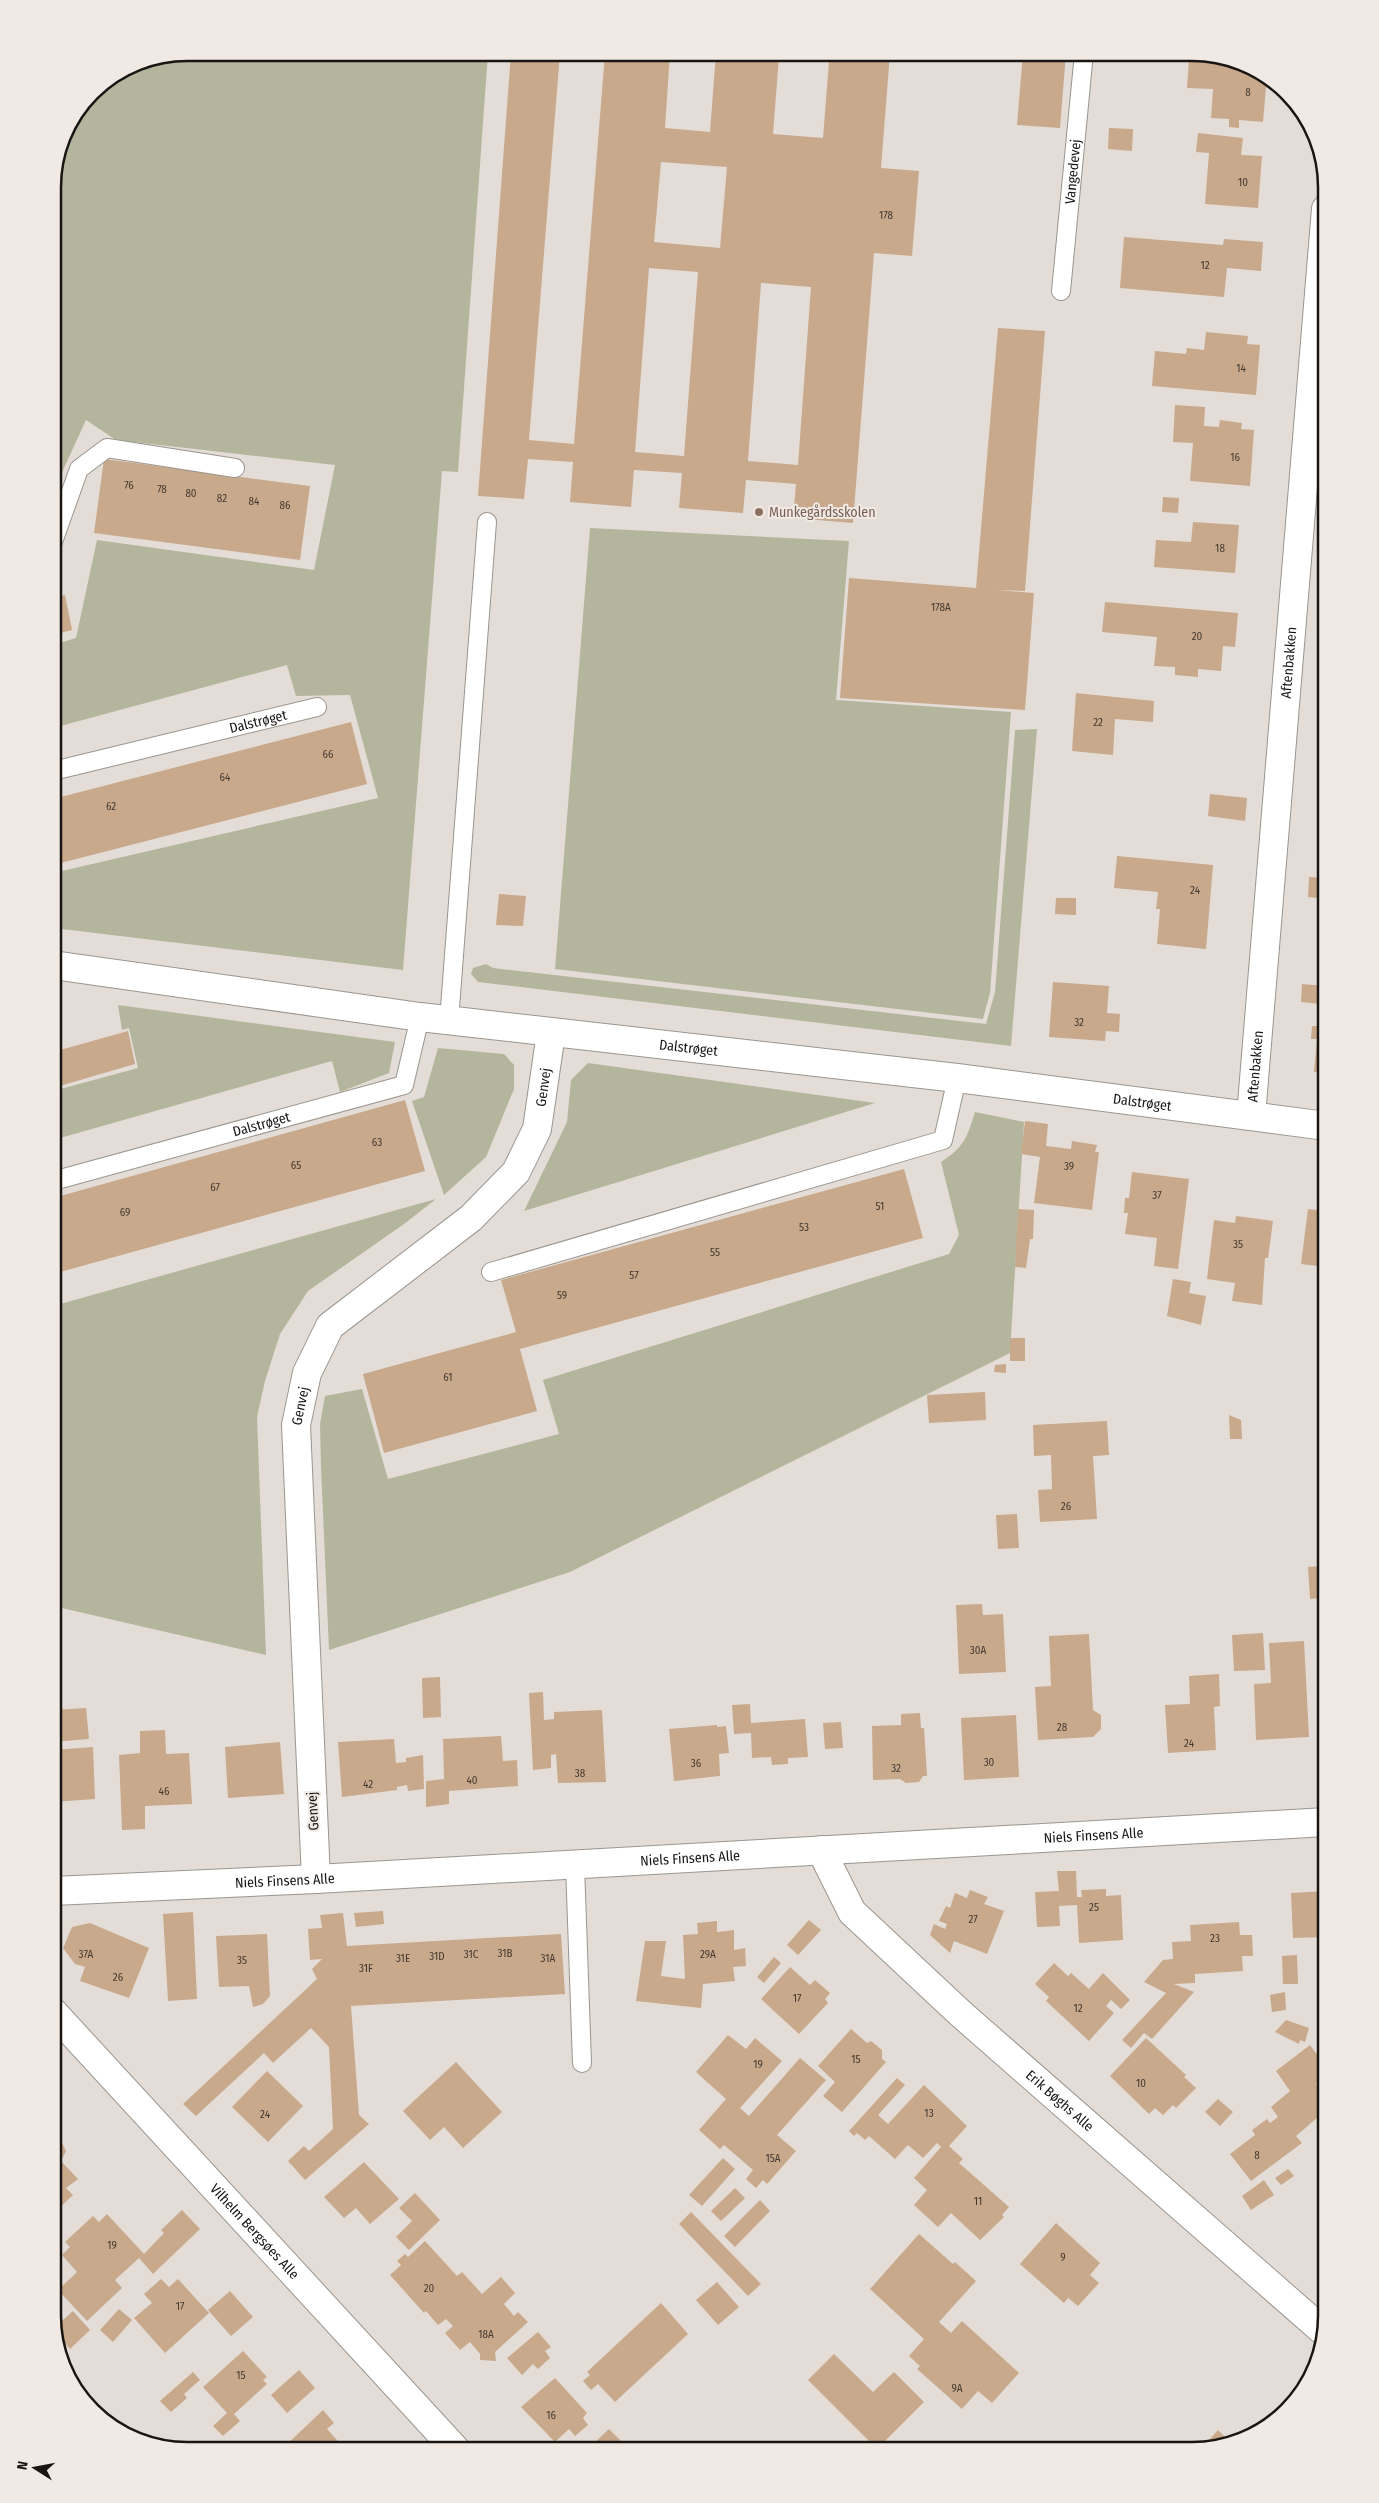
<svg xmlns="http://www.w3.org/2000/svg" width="1379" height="2503" font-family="'Fira Sans Condensed',sans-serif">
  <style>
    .green { fill: #b3b69d }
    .building { fill: #c8a98b; fill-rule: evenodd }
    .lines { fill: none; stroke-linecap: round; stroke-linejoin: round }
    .lane-casing { stroke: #9b958f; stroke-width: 20 }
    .street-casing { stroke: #9b958f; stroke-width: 30 }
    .lane { stroke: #fff; stroke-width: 18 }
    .street { stroke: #fff; stroke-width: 28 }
    .education-dot { fill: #8d6e63; stroke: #f1eae4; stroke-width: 2 }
    .labels { text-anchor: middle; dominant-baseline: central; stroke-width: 4; stroke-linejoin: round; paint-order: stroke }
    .number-label { font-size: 11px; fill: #443a31 }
    .street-label { font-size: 14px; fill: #181513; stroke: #f1eae4 }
    .education-label { font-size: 14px; fill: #785e54; stroke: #f1eae4; text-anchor: start }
    .rim { fill: none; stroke: #181513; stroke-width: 2.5 }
  </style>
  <rect width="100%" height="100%" fill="#e4ddd7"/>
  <!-- green -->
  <g class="green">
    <path d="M187,53H488L458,472L442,471L403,970L53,928V873L378,798L350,695L296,696L287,665L53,728V645L76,638L97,540L314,570L335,465L116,440L86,420L53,492V367L62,286L53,284V178L63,135L92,92L136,63Z"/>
    <path d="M590,528L849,541L836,700L1011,712L990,993L983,1019L555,969Z"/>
    <path d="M1037,729L1011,1046L478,982L471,974L473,968L486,964L493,968L986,1024L995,992L1015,730Z"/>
    <path d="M118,1005L395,1042L389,1073L340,1092L332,1061L53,1140V1091L138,1068L129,1028L122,1030Z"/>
    <path d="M438,1048L504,1054L514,1065V1089L486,1157L444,1195L412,1101L424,1097Z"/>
    <path d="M588,1063L875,1103L524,1211L567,1122L571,1080Z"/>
    <path d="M975,1112L1024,1122L1010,1353L570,1572L329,1650L321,1467L320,1424L325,1396L362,1389L388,1479L559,1434L543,1380L949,1254L959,1235L941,1162C964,1147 967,1138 975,1112Z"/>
    <path d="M436,1199L404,1224L308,1291L280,1334L265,1381L257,1417L266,1655L53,1606V1367L58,1365L53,1345V1306Z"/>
  </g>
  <!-- building -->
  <g class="building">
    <path d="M511,53H560L529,440L574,444L605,53H670L665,128L710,132L716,53H890L881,168L919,171L912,256L874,253L853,523L793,518L796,484L746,480L743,513L679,508L682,473L634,470L631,507L570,502L573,462L528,459L524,499L478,496ZM779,57L829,61L823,138L773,134ZM661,162L727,167L720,248L654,242ZM649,268L698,272L684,456L635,452ZM761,283L811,287L798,465L748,461Z"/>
    <path d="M1023,53H1066L1060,128L1017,125Z"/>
    <path d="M1176,53H1201L1267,75L1263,122L1239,120V128L1229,127V119L1211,118L1213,89L1187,88L1189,60L1175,59Z"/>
    <path d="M1109,128L1133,129L1132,151L1108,149Z"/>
    <path d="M1198,133L1243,138L1241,155L1262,156L1258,208L1205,204L1209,153L1196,152Z"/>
    <path d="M1124,237L1223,245L1224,239L1263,242L1261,271L1227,268L1224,297L1120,288Z"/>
    <path d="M53,302L57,303L54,323H53Z"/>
    <path d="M998,328L1045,331L1025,591L995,590L1034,593L1025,710L840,698L849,578L976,588Z"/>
    <path d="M1206,332L1248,336L1247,344L1260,345L1256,395L1152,386L1155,351L1186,354L1187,348L1204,350Z"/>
    <path d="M1175,405L1205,407L1204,426L1219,427L1220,420L1242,423L1241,429L1254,430L1250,486L1190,481L1193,443L1173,442Z"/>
    <path d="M104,459L310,486L300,560L94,533Z"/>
    <path d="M1163,497L1179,498L1178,513L1162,512Z"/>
    <path d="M1193,522L1239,525L1235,573L1154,567L1156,540L1191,542Z"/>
    <path d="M65,595L72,630L53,635V598Z"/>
    <path d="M1105,602L1238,613L1235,647L1223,646L1221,671L1198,669V677L1175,675V667L1154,666L1157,637L1102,632Z"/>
    <path d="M1076,693L1154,701L1153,722L1115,719L1113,755L1072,751Z"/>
    <path d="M351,722L367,784L53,865V799Z"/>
    <path d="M1210,794L1247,798L1245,821L1208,816Z"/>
    <path d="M1117,856L1213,865L1206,949L1157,944L1160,909H1156L1158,892L1114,888Z"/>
    <path d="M1309,877L1326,878V899L1308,897Z"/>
    <path d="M499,894L526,896L523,926L496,925Z"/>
    <path d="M1056,898H1076V915L1055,914Z"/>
    <path d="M1322,939L1326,940V978L1318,976Z"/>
    <path d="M1053,982L1109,986L1107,1013L1120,1014L1119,1032L1106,1031L1105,1041L1049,1037Z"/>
    <path d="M1302,984L1326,986V1073L1314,1072L1317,1039H1311L1312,1026H1318L1320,1004L1301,1002Z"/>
    <path d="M128,1031L135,1064L53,1088V1052Z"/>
    <path d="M405,1100L425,1171L53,1274V1198Z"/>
    <path d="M1025,1121L1048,1124L1046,1146L1071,1149L1072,1141L1097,1145L1095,1152H1099L1092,1210L1034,1203L1040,1157L1021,1154Z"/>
    <path d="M904,1169L923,1238L520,1349L537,1411L384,1453L363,1374L516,1332L501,1280Z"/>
    <path d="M1132,1172L1189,1179L1178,1269L1154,1266L1157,1238L1125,1234L1128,1213H1124L1125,1198H1129Z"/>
    <path d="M1018,1209L1034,1210L1033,1239H1030L1026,1268L1015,1267Z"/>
    <path d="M1308,1209L1326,1211V1267L1301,1264Z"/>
    <path d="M1236,1216L1273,1221L1268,1258H1265L1262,1305L1232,1301L1235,1283L1207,1279L1214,1220L1235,1223Z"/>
    <path d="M1173,1279L1191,1282L1189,1293L1206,1296L1201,1325L1167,1316Z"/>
    <rect x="1010" y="1338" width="15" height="23"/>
    <path d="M1006,1364V1373L994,1372L995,1365Z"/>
    <path d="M985,1392L986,1420L929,1423L927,1395Z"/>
    <path d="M1229,1415L1241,1420L1242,1439H1230Z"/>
    <path d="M1107,1421L1109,1455L1093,1456L1097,1519L1040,1522L1038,1490L1052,1489L1051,1455L1034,1456L1033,1425Z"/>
    <path d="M1017,1514L1019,1548L998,1549L996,1515Z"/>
    <path d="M1320,1566L1322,1598L1310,1599L1308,1567Z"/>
    <path d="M982,1604L983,1615L1003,1614L1006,1672L959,1674L956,1605Z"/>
    <path d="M1263,1633L1265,1670L1234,1671L1232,1635Z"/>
    <path d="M1089,1634L1093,1710L1101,1715V1729L1093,1737L1038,1740L1035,1687L1051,1686L1049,1636Z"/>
    <path d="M1304,1641L1309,1737L1256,1740L1254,1684L1271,1683L1269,1643Z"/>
    <path d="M1219,1674L1220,1706L1214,1707L1216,1750L1168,1753L1165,1705L1190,1704L1189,1676Z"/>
    <path d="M440,1677L441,1717L423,1718L422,1678Z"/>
    <path d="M543,1692L544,1720L554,1719V1712L602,1710L606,1782L558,1783L556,1754L551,1755V1768L533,1770L529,1693Z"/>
    <path d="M750,1704L751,1723L805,1719L808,1757L788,1758V1764L772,1765L771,1757L752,1758L751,1733L734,1734L732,1705Z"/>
    <path d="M86,1708L89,1739L53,1742V1710Z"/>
    <path d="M920,1713L921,1728H924L927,1776H923L919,1782L906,1783L900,1779L873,1780L872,1726L901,1725V1714Z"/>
    <path d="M1016,1715L1019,1777L964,1780L961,1718Z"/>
    <path d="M841,1722L843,1748L825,1749L823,1723Z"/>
    <path d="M717,1725V1727L726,1726L729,1753L719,1754L720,1776L674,1781L669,1729Z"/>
    <path d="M165,1730L166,1754L189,1753L192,1804L145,1806V1829L122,1830L119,1755L140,1753V1731Z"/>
    <path d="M501,1736L503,1761L517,1760L518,1786L449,1791V1804L426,1807V1781L444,1779L443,1739Z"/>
    <path d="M394,1739L396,1763L406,1762V1758L423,1755L424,1789L408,1791L407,1785L397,1787V1790L342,1797L338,1742Z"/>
    <path d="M280,1742L284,1794L228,1798L225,1747Z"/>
    <path d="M93,1747L95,1799L53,1802V1750Z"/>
    <path d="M1057,1871H1076L1077,1897H1082L1081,1890L1106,1889V1896L1121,1895L1123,1940L1079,1943L1077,1905L1059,1906L1060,1926L1037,1927L1035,1892L1059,1891Z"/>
    <path d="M970,1890L988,1897L984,1904L1004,1911L987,1954L954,1941L950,1953L930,1935L934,1924L945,1929L947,1924L939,1921L946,1906L950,1908L955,1893L967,1898Z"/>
    <path d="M1326,1891V1937L1293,1938L1291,1893Z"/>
    <path d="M383,1911L384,1924L356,1927L354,1913Z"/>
    <path d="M193,1912L197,1999L168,2001L163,1914Z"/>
    <path d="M343,1913L347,1946L561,1934L565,1994L351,2006L359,2115L369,2124L305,2180L288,2161L304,2146L309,2151L333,2129L329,2047L311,2028L273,2063L264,2053L196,2116L183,2104L317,1979L312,1969L322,1959L310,1960L308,1929L322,1928L320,1915Z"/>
    <path d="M809,1920L821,1930L798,1955L787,1945Z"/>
    <path d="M717,1921V1932L734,1930V1950L745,1948L746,1966L733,1967L735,1981L703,1984L701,2008L636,2001L645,1941H666L661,1976L685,1979L683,1935L698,1934L697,1923Z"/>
    <path d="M1239,1922L1240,1935H1252L1253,1956H1242L1243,1971L1195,1974V1983L1174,1984L1194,1992L1152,2039L1144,2033L1131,2048L1122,2040L1166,1993L1144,1982L1163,1960L1173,1959L1172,1942L1191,1941L1190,1925Z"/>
    <path d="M90,1923L149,1948L129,1998L80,1981L85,1967L75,1964L63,1948L72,1927Z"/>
    <path d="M267,1934L270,1996L263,2004L253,2007L249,1986L219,1987L216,1936Z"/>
    <path d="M1297,1955L1298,1984H1283L1282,1956Z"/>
    <path d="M774,1957L781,1963L764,1983L757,1977Z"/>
    <path d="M1054,1963L1068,1976L1071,1973L1089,1989L1103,1973L1130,2000L1121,2009L1111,2000L1106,2006L1114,2013L1089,2041L1046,2001L1049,1997L1035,1984Z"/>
    <path d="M790,1967L810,1985L815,1980L830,1993L825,1999L828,2003L799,2034L761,1999Z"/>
    <path d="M1285,1992L1286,2010L1272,2012L1270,1995Z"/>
    <path d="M1286,2020L1309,2028L1305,2042L1300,2040L1299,2044L1275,2032Z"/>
    <path d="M851,2029L867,2043L871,2041L882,2050V2059L886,2062L842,2112L823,2096L835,2082L818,2066Z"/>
    <path d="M728,2035L746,2049L755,2038L782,2061L740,2108L749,2116L800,2058L826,2080L777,2135L796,2151L767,2184L763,2180L756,2188L746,2179L753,2170L724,2145L720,2149L699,2130L726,2099L696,2072Z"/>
    <path d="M1146,2038L1186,2075L1184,2077L1196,2088L1176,2108L1173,2105L1163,2115L1155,2108L1149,2114L1110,2076Z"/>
    <path d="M1310,2045L1326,2067V2076L1316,2084L1326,2099V2110L1296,2136L1302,2143L1251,2181L1230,2154L1255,2135L1252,2130L1267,2119L1270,2123L1278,2117L1271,2107L1290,2091L1276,2071Z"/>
    <path d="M456,2062L502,2112L463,2148L444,2127L430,2140L403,2111Z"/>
    <path d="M267,2071L303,2106L268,2142L232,2107Z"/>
    <path d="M897,2078L905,2085L878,2115L888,2124L924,2085L967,2126L949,2146L963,2159L959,2163L1009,2207L1002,2215L1004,2217L980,2240L951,2213L938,2227L914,2205L927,2190L914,2178L941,2147L937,2143L923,2158L908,2145L895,2159L869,2136L865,2140L857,2133L854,2136L849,2131Z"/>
    <path d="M1218,2099L1233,2112L1220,2126L1205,2112Z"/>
    <path d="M54,2140L62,2143L66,2151L61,2161L78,2179L66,2188L73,2195L53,2214Z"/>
    <path d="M723,2158L735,2169L702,2206L689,2195Z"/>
    <path d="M364,2162L399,2199L370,2224L356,2208L344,2218L324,2197Z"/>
    <path d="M1288,2169L1294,2176L1281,2185L1275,2178Z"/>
    <path d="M1264,2180L1274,2195L1251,2210L1242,2196Z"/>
    <path d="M735,2188L745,2198L721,2221L711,2211Z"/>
    <path d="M415,2193L440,2220L409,2250L396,2237L412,2221L399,2208Z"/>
    <path d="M760,2200L770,2211L735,2247L724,2236Z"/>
    <path d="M182,2210L200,2229L153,2274L139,2258L115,2280L122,2288L87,2321L58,2290L77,2272L62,2255L70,2247L65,2242L93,2216L99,2222L107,2214L144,2254L164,2233L161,2230Z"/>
    <path d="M691,2212L761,2284L748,2296L679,2224Z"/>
    <path d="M1056,2223L1100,2263L1090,2275L1099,2283L1078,2306L1068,2298L1064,2303L1020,2264Z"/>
    <path d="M919,2234L953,2264L955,2262L976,2281L939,2322L951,2333L962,2321L1019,2373L992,2403L978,2391L962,2409L917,2369L920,2366L909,2356L924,2339L870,2289Z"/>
    <path d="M425,2241L457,2276L462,2272L482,2294L501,2277L515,2293L504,2304L514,2316L518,2312L528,2322L495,2352L496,2361L480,2360V2354L470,2342L460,2350L445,2333L453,2326L446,2319L438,2325L426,2311L424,2313L390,2275L401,2265L397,2261L405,2254L408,2257Z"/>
    <path d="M161,2279L169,2287L178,2279L209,2313L165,2353L134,2318L152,2303L144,2294Z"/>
    <path d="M717,2282L739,2307L718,2325L696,2300Z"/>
    <path d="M230,2291L253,2317L231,2336L208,2310Z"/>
    <path d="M661,2303L688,2334L615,2402L598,2384L591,2390L583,2381L590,2375L587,2372Z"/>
    <path d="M119,2309L132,2320L113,2342L100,2330Z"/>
    <path d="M73,2311L90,2330L70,2349L56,2333L55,2327Z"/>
    <path d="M538,2332L551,2347L545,2351L550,2358L538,2369L533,2364L522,2375L507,2358Z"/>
    <path d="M243,2351L267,2377L263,2380L267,2384L234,2414L240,2421L223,2436L213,2426L227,2413L203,2387Z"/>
    <path d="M834,2354L873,2392L894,2372L924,2402L877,2449L808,2380Z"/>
    <path d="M299,2370L315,2388L287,2413L271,2395Z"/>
    <path d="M193,2372L200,2380L184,2394L187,2398L171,2412L160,2401Z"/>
    <path d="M555,2378L587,2413L583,2418L588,2425L575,2436L569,2429L555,2442L521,2407Z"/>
    <path d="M323,2410L334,2423L327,2429L346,2450H281Z"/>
    <path d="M609,2429L630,2450H587Z"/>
    <path d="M1218,2430L1231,2443L1201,2449Z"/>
    <path d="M365,2441L374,2450H355Z"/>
    <path d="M901,2443L907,2450H893Z"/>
  </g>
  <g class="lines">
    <defs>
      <g id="lane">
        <path id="s1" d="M1061,291L1084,53"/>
        <path d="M53,542L79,469L107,448L235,468"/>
        <path id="s2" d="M53,771L317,707"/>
        <path d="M449,1021L487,522"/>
        <path id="s3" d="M53,1181L404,1085L420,1017"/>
        <path d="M491,1272L943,1140L957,1078"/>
        <path d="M575,1865L582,2063"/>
      </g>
      <g id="street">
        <path id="s4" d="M53,965L420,1017L957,1078L1326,1126"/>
        <path id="s5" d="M1251,1116L1326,209"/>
        <path id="s6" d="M821,1850L852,1912L960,2013L1322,2330"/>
        <path id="s7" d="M316,1879L296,1425L307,1373L330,1326L471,1218L516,1172L537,1129L551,1033"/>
        <path id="s8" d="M53,1891L316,1879L1326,1822"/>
        <path id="s9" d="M53,2012L456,2450"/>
      </g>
    </defs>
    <!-- lane casing -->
    <use href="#lane" class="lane-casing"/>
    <!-- street casing -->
    <use href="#street" class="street-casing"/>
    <!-- lane -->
    <use href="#lane" class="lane"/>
    <!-- street -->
    <use href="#street" class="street"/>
  </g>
  <!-- markers -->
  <circle class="education-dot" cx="759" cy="512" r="5"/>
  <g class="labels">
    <!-- number labels -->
    <g class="number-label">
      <text x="1248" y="92">8</text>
      <text x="1243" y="182">10</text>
      <text x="886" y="215">178</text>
      <text x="1205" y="265">12</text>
      <text x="1241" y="368">14</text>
      <text x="1235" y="457">16</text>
      <text x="129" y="485">76</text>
      <text x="162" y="489">78</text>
      <text x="191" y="493">80</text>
      <text x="222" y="498">82</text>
      <text x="254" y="501">84</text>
      <text x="285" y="505">86</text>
      <text x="1220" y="548">18</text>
      <text x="941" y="607">178A</text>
      <text x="1197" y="636">20</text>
      <text x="1098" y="722">22</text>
      <text x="328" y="754">66</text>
      <text x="225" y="777">64</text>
      <text x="111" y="806">62</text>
      <text x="1195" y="890">24</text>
      <text x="1079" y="1022">32</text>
      <text x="377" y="1142">63</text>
      <text x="296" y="1165">65</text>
      <text x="1069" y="1166">39</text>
      <text x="215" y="1187">67</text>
      <text x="1157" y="1195">37</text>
      <text x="880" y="1206">51</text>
      <text x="125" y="1212">69</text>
      <text x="804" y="1227">53</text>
      <text x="1238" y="1244">35</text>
      <text x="715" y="1252">55</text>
      <text x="634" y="1275">57</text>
      <text x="562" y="1295">59</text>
      <text x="448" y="1377">61</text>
      <text x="1066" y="1506">26</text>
      <text x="978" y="1650">30A</text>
      <text x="1062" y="1727">28</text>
      <text x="1189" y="1743">24</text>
      <text x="989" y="1762">30</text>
      <text x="696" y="1763">36</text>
      <text x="896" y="1768">32</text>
      <text x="580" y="1773">38</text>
      <text x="472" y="1780">40</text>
      <text x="368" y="1784">42</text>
      <text x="164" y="1791">46</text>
      <text x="1094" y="1907">25</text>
      <text x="973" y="1919">27</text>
      <text x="1215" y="1938">23</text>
      <text x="505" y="1953">31B</text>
      <text x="86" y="1954">37A</text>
      <text x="471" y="1954">31C</text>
      <text x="708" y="1954">29A</text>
      <text x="437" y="1956">31D</text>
      <text x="403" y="1958">31E</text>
      <text x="548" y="1958">31A</text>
      <text x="242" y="1960">35</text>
      <text x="366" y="1968">31F</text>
      <text x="118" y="1977">26</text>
      <text x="797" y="1998">17</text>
      <text x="1078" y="2008">12</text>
      <text x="856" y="2059">15</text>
      <text x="758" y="2064">19</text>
      <text x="1141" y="2083">10</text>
      <text x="929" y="2113">13</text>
      <text x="265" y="2114">24</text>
      <text x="1257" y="2155">8</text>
      <text x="773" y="2158">15A</text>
      <text x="978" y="2201">11</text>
      <text x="112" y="2245">19</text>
      <text x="1063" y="2257">9</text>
      <text x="429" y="2288">20</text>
      <text x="180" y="2306">17</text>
      <text x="486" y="2334">18A</text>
      <text x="241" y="2375">15</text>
      <text x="957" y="2388">9A</text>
      <text x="551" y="2415">16</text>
    </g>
    <!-- street labels -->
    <g class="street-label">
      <text stroke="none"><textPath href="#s1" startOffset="120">Vangedevej</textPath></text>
      <text stroke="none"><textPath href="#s5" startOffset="455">Aftenbakken</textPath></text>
      <text stroke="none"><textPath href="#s2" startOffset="211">Dalstrøget</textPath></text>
      <text stroke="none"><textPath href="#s4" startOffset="641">Dalstrøget</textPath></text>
      <text stroke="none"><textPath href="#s5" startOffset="50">Aftenbakken</textPath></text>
      <text stroke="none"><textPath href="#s7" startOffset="892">Genvej</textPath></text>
      <text stroke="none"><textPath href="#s4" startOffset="1098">Dalstrøget</textPath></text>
      <text stroke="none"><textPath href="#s3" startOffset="216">Dalstrøget</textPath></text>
      <text stroke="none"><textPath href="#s7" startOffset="474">Genvej</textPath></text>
      <text transform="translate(313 1811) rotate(-93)">Genvej</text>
      <text stroke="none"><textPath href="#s8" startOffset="1042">Niels Finsens Alle</textPath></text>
      <text stroke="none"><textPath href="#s8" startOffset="638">Niels Finsens Alle</textPath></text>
      <text stroke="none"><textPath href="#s8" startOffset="232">Niels Finsens Alle</textPath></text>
      <text stroke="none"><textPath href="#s6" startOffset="350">Erik Bøghs Alle</textPath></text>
      <text stroke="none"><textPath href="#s9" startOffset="298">Vilhelm Bergsøes Alle</textPath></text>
    </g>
    <!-- education labels -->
    <g class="education-label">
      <text x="769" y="512">Munkegårdsskolen</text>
    </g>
  </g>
  <!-- crop -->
  <path d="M0 0H1379V2503H0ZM187 61H1192A126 126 0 0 1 1318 187V2316A126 126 0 0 1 1192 2442H187A126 126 0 0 1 61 2316V187A126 126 0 0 1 187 61Z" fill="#f1eae4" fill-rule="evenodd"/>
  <path class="rim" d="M187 61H1192A126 126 0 0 1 1318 187V2316A126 126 0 0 1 1192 2442H187A126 126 0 0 1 61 2316V187A126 126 0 0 1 187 61Z"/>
  <!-- north arrow -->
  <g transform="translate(35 2468) rotate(281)" stroke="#f1eae4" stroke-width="4" paint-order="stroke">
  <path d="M0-4L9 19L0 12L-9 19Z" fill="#181513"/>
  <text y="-8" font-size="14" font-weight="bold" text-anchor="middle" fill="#181513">N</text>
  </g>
</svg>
